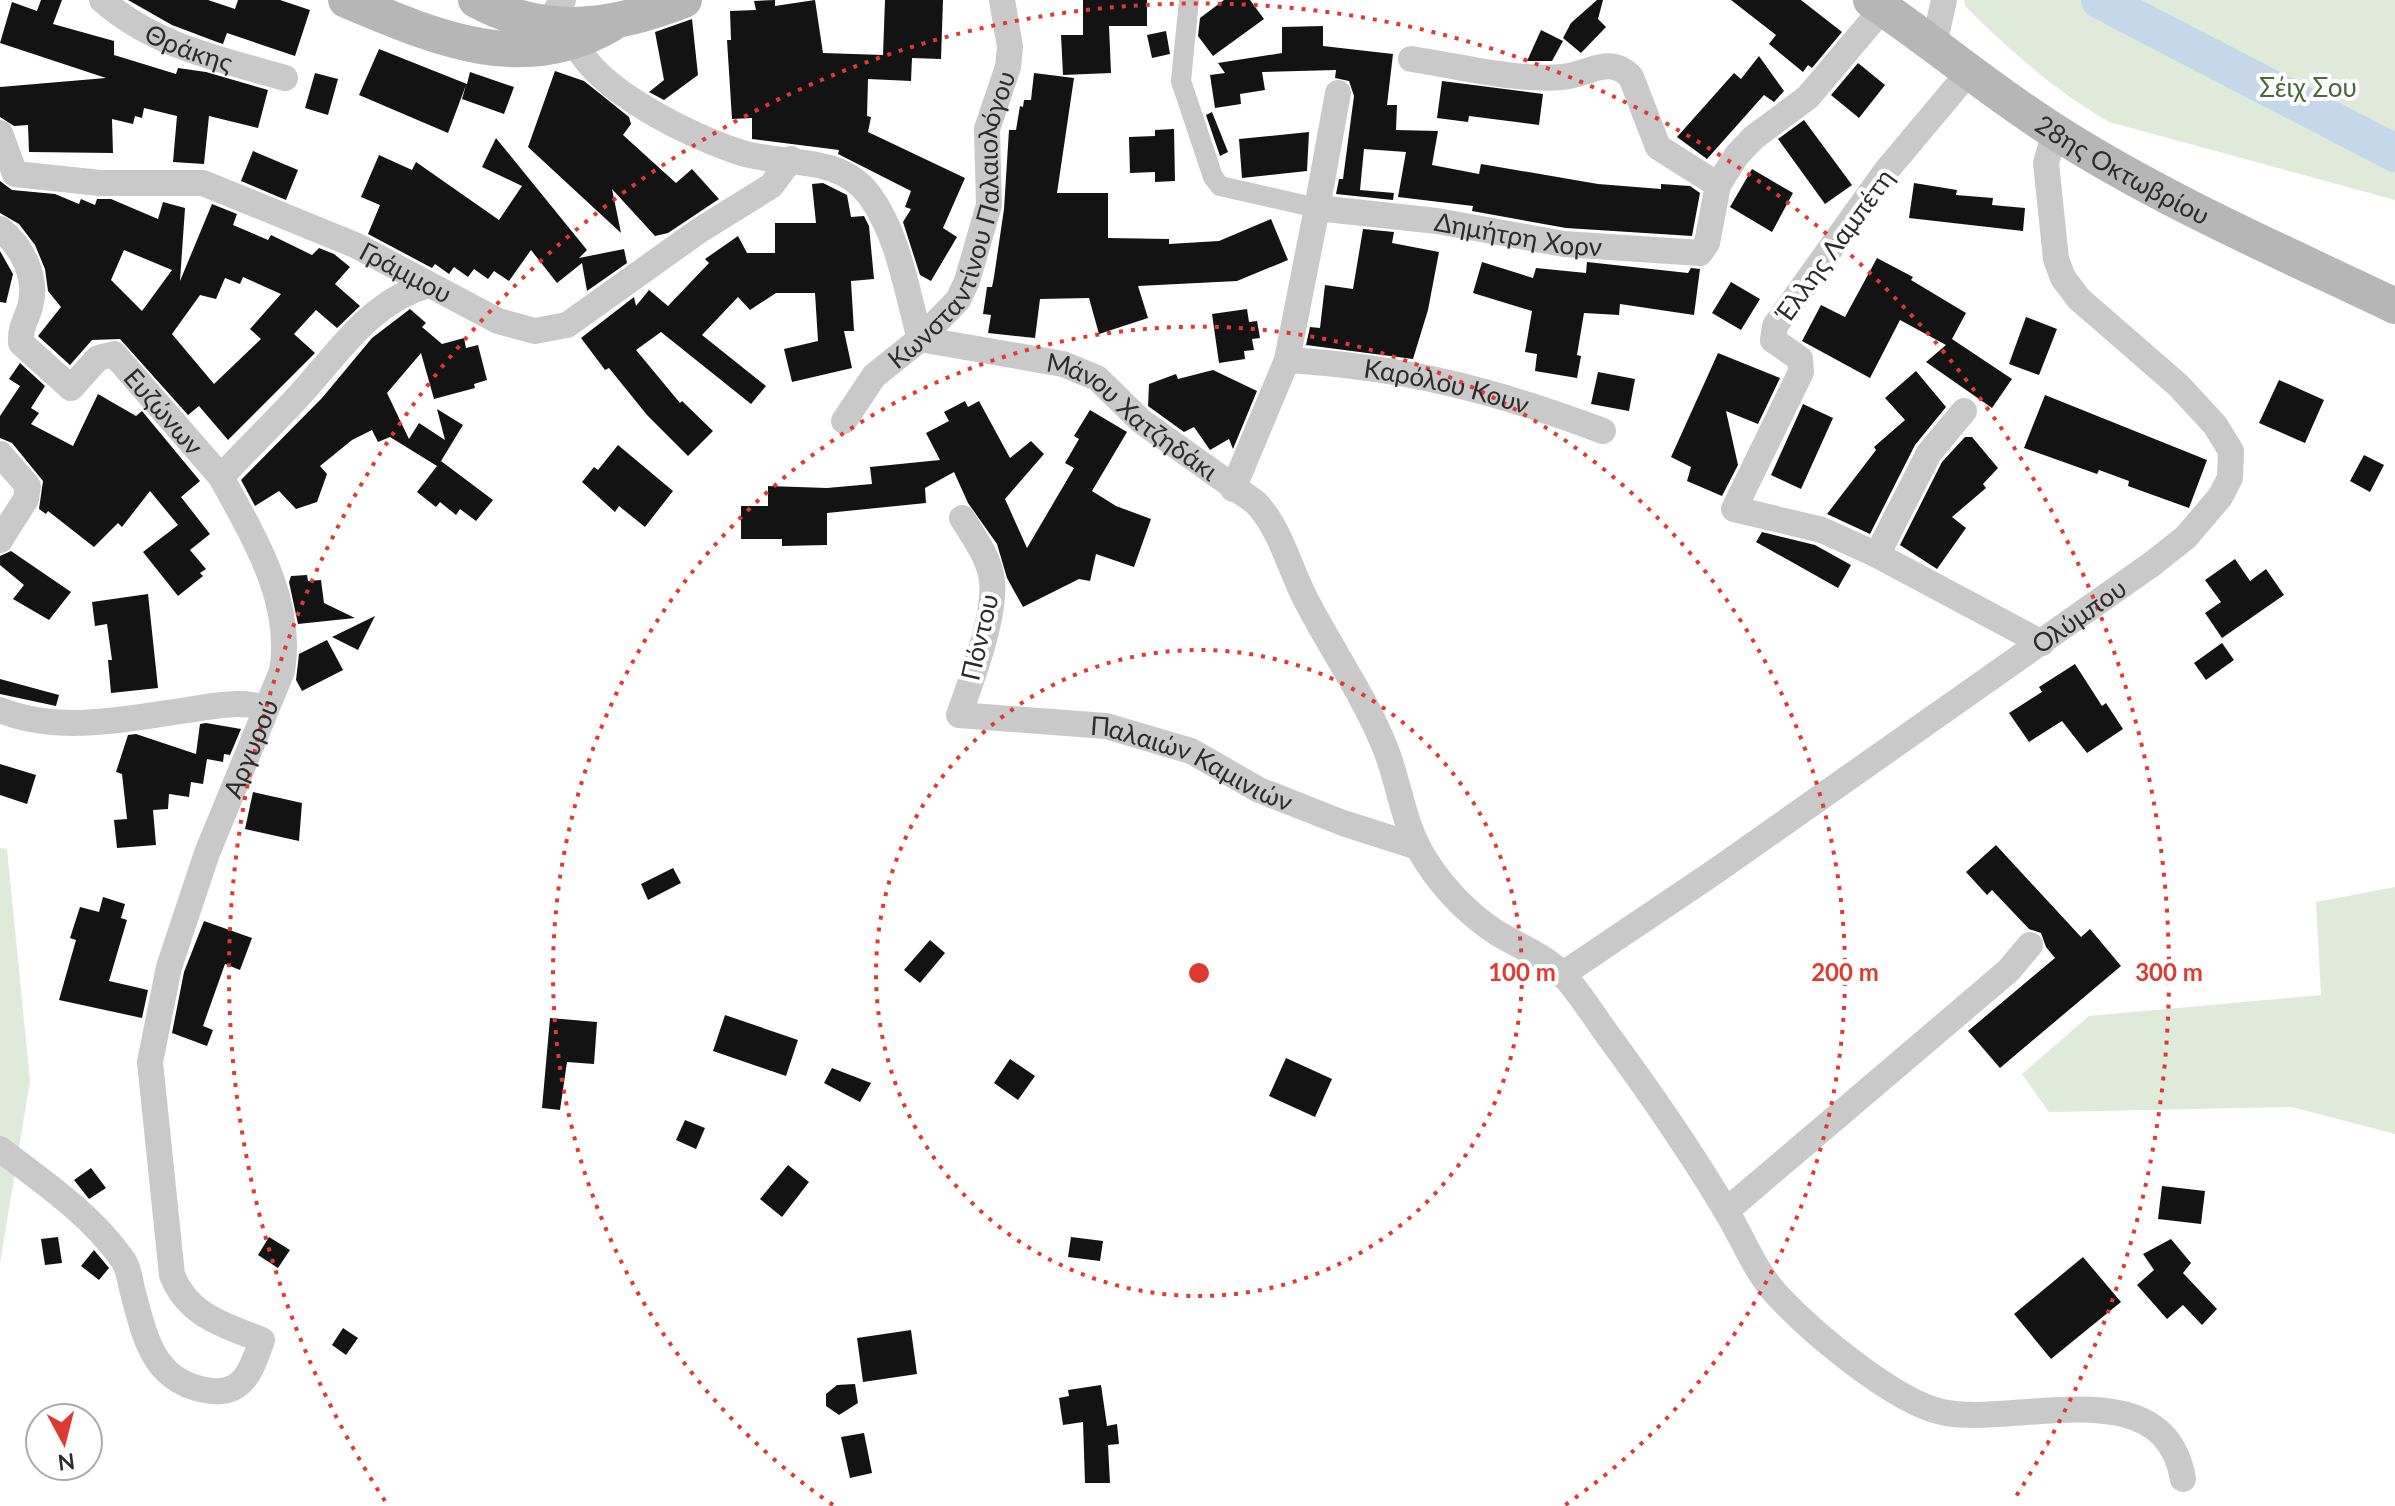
<svg xmlns="http://www.w3.org/2000/svg" width="2395" height="1506" font-family="Lato,sans-serif">
  <style>
    .green { fill: #e0eada }
    .lines { fill: none; stroke-linecap: round; stroke-linejoin: round }
    .river { stroke: #c6d7e9; stroke-width: 38 }
    .building { fill: #131313; fill-rule: evenodd }
    .pedestrian { stroke: #c9c9c9; stroke-width: 20 }
    .minor { stroke: #c9c9c9; stroke-width: 26 }
    .secondary { stroke: #b6b6b6; stroke-width: 36 }
    .ring { fill: none; stroke: #df3a32; stroke-width: 4; stroke-dasharray: 4 8 }
    .labels { text-anchor: middle; dominant-baseline: central; stroke-width: 8; stroke-linejoin: round; paint-order: stroke }
    .street-label { font-size: 26px; fill: #2c2c2c; stroke: #fff }
    .park-label { font-size: 26px; fill: #4a663b; stroke: #fff }
    .centre { fill: #df3a32; stroke: #fff; stroke-width: 4 }
    .ring-label { font-size: 24px; text-anchor: middle; font-weight: bold; fill: #df3a32; stroke: #fff; stroke-width: 8; stroke-linejoin: round; paint-order: stroke }
  </style>
  <rect width="100%" height="100%" fill="#fff"/>
  <!-- green -->
  <g class="green">
    <path d="M1964,0H2395V200L2109,122C2055,91 2009,50 1965,6Z"/>
    <path d="M0,848L7,849L30,1081L0,1263Z"/>
    <path d="M2395,887V1134L2292,1107L2049,1112L2022,1074L2089,1016L2321,995L2316,902Z"/>
  </g>
  <g class="lines">
    <!-- river -->
    <path class="river" d="M2100,0L2395,153"/>
  </g>
  <!-- building -->
  <g class="building">
    <path d="M41,0H62L53,24L114,41V55L176,74L178,68L206,72L268,90L258,128L209,116L204,164L173,162L177,116L144,108L142,118L135,116L133,124L112,119L113,153L29,152L28,125L14,126L0,117V87L106,78L0,43L12,2L37,11Z"/>
    <path d="M128,0H208L235,9L238,0H280L310,10L295,56L227,33L223,44L217,42L172,25Z"/>
    <path d="M775,0V6L815,0L823,53L883,55L885,0H943L941,59L912,58L911,81L868,79L867,116L871,117L868,132L965,178L943,228L957,237L931,281L920,275L903,222L911,209L905,207L911,191L838,154L839,150L752,139V118L732,119L727,40H731L730,11L756,10L754,1Z"/>
    <path d="M1083,0H1147V26H1109L1111,73L1063,75L1061,35H1083Z"/>
    <path d="M1224,0H1250L1264,19L1213,56L1198,36L1200,18Z"/>
    <path d="M1597,0H1603L1598,19L1606,27L1581,53L1563,38L1571,23Z"/>
    <path d="M1731,0H1801L1842,32L1812,68L1808,65L1803,72L1769,44L1776,35Z"/>
    <path d="M692,19L698,75L664,100L649,92L664,80L655,32Z"/>
    <path d="M1323,26V46L1393,54L1387,105H1397L1396,130L1438,131L1432,165L1479,174L1481,164L1598,184L1661,189V184L1690,186L1700,193L1692,236L1566,228L1472,211L1473,206L1398,197L1406,152L1364,149L1360,190L1394,193L1393,200L1336,194L1339,179H1343L1354,96L1349,81L1335,78L1336,70L1262,72L1265,90L1240,94L1241,104L1215,108L1210,75L1225,73L1218,63L1282,53V27Z"/>
    <path d="M1541,30L1563,41L1552,61H1527Z"/>
    <path d="M1166,31L1170,54L1152,58L1147,35Z"/>
    <path d="M379,49L467,84L470,72L514,87L504,114L462,99L466,85L448,133L359,95Z"/>
    <path d="M1759,56L1784,91L1774,102L1764,95L1707,159L1677,137L1734,73L1741,79Z"/>
    <path d="M1858,63L1885,85L1859,118L1831,95Z"/>
    <path d="M555,71L584,81L629,117L631,124L623,135L676,183L692,169L719,199L668,233L655,236L612,189L621,233L528,147Z"/>
    <path d="M315,73L338,79L328,115L305,108Z"/>
    <path d="M1034,73L1074,78L1057,193H1108V238L1169,239V244L1219,241L1271,219L1288,260L1237,281L1138,286L1148,318L1099,334L1089,298L1040,299L1035,338L988,333L991,315L983,314L987,287H992L994,277L1004,209L1009,130H1016L1020,106L1023,107L1024,100H1031Z"/>
    <path d="M1442,81L1543,94L1539,125L1469,116L1468,122L1437,118Z"/>
    <path d="M1212,112L1228,152L1220,156L1206,115Z"/>
    <path d="M1804,120L1852,185L1825,204L1778,139Z"/>
    <path d="M1174,129L1175,181L1155,182V172L1130,173L1129,137L1155,136V130Z"/>
    <path d="M1309,132L1307,171L1242,178L1239,139Z"/>
    <path d="M496,138L587,250L579,258L624,249L627,263L587,291L582,263L557,283L531,250L509,281L494,271L488,279L474,269L468,277L454,267L449,274L435,264L432,268L368,234L380,205L361,197L379,155L412,170L416,162L499,220L522,186L482,167Z"/>
    <path d="M253,151L298,170L286,200L241,181Z"/>
    <path d="M1752,169L1793,193L1772,232L1730,207Z"/>
    <path d="M0,181L12,190L55,194L79,204L81,199L95,205L97,199H111L158,219L163,202L185,208L180,281L212,204L237,214L233,225L268,240L271,235L312,255L319,248L334,254L350,267L335,284L360,306L337,328L316,310L294,334L315,353L228,440L199,406L188,415L120,339L92,340L70,365L38,336L61,307L48,291L45,269L35,245L19,224L0,213ZM124,250L172,270L142,311L111,280ZM243,277L281,294L250,329L261,339L214,384L172,334L200,295L216,299L225,278L240,284Z"/>
    <path d="M823,183L847,195L851,217L864,216L869,226L874,279L851,281L854,331H844L852,368L792,382L784,349L818,341L815,293H776L750,310L738,297L702,335L766,386L751,404L661,332L636,350L680,403L682,401L713,431L688,456L647,415L609,368L605,370L581,338L634,297L636,306L649,290L668,306L709,263L705,259L738,236L747,253H775V223H816L812,184Z"/>
    <path d="M1914,183L1957,190L1956,195L1993,198L1992,205L2025,208L2023,231L1909,218Z"/>
    <path d="M1363,229L1394,232L1392,243L1439,252L1428,310L1413,359L1306,345L1310,327L1320,328L1325,285L1353,289Z"/>
    <path d="M0,251L13,274L6,303L0,302Z"/>
    <path d="M1877,258L1913,277L1911,280L1966,313L1952,339L2012,379L1992,408L1926,362L1946,345L1900,320L1870,378L1802,341L1821,305L1845,317Z"/>
    <path d="M1482,262L1533,278L1536,268L1586,273L1587,262L1688,273L1691,268L1700,269L1694,315L1620,304L1619,315L1584,313L1577,355L1581,356L1577,378L1535,371L1537,354L1525,352L1532,311L1473,293Z"/>
    <path d="M1731,282L1760,299L1741,330L1712,313Z"/>
    <path d="M410,309L426,323L422,327L442,344L464,338L466,348L478,345L487,380L474,384L475,388L434,399L421,353L387,393L409,439L419,423L445,440L437,409L463,425L438,466L441,461L493,500L476,521L460,509L456,515L440,502L436,507L417,492L437,466L390,437L378,442L372,430L352,440L320,466L327,474L317,502L296,509L279,491L255,506L241,480L322,398L372,338Z"/>
    <path d="M1247,309L1249,322L1257,321L1260,338L1252,339L1254,350L1244,351L1245,359L1219,363L1212,314Z"/>
    <path d="M2026,317L2057,329L2039,375L2009,364Z"/>
    <path d="M1718,353L1780,378L1758,424L1726,411L1738,465L1722,496L1687,481L1691,467L1671,457Z"/>
    <path d="M20,363L45,386L31,408L39,413L31,424L73,446L98,394L136,416L142,411L200,481L181,497L210,534L190,550L206,569L200,573L203,576L178,596L143,552L178,525L150,491L122,527L118,523L94,547L48,511L46,514L39,509L43,481L12,443L0,438V416L20,386L9,379Z"/>
    <path d="M1213,370L1257,391L1233,449L1229,439L1210,450L1194,427L1184,432L1148,406L1149,384L1176,374L1178,379Z"/>
    <path d="M1916,371L1946,407L1915,445L1870,534L1827,514L1876,450L1874,447L1905,420L1885,398Z"/>
    <path d="M1598,372L1635,379L1629,411L1591,404Z"/>
    <path d="M2279,380L2324,400L2305,443L2259,423Z"/>
    <path d="M2045,395L2207,460L2189,508L2128,486L2129,481L2099,470L2097,474L2024,448Z"/>
    <path d="M965,401L968,407L979,401L1010,458L1031,441L1044,454L1005,499L1027,548L1074,468L1065,463L1079,439L1074,436L1090,410L1127,432L1092,491L1116,506L1151,519L1134,567L1096,554L1090,581L1079,579L1023,607L1007,578L997,544L968,503L954,472L925,488L926,503L827,513V545L782,546V539H741V506H768V486L827,488L872,484L870,467L940,460L926,433L949,421L944,412Z"/>
    <path d="M1803,404L1833,418L1801,489L1771,475Z"/>
    <path d="M1965,437H1972L1998,468L1983,484L1986,488L1952,517L1966,528L1937,569L1900,545L1942,462Z"/>
    <path d="M618,445L673,491L645,527L619,506L615,512L582,482L594,467L598,470Z"/>
    <path d="M2364,455L2384,465L2370,492L2350,481Z"/>
    <path d="M1762,532L1815,545L1851,565L1838,588L1756,542Z"/>
    <path d="M11,551L71,592L49,620L13,599L24,585L0,565V556Z"/>
    <path d="M2235,559L2250,581L2266,569L2284,595L2222,638L2205,613L2221,602L2205,580Z"/>
    <path d="M307,575L308,581L321,580L324,603L355,618L298,624L289,582L291,576Z"/>
    <path d="M148,594L158,688L111,693L108,660H112L107,624L95,626L92,602Z"/>
    <path d="M375,616L358,650L332,637Z"/>
    <path d="M327,640L343,670L302,691L296,680L299,654Z"/>
    <path d="M2222,643L2234,660L2206,680L2194,663Z"/>
    <path d="M2075,664L2102,706L2106,703L2123,729L2087,753L2062,721L2029,742L2009,713L2042,692L2039,687Z"/>
    <path d="M0,679L59,695L56,706L0,694Z"/>
    <path d="M206,723L241,729L230,755L224,754L223,762L207,759L203,784L191,782L189,797L169,794L168,809L153,810L156,845L117,848L114,820L127,819L122,774L116,772L128,735L136,734L196,754L200,724Z"/>
    <path d="M0,764L36,775L27,804L0,795Z"/>
    <path d="M253,792L302,803L299,841L245,829Z"/>
    <path d="M1996,845L2081,937L2090,929L2121,966L2000,1068L1968,1031L2055,958L2046,947L2041,933L2029,929L1992,890L1987,895L1966,872Z"/>
    <path d="M673,868L681,883L648,900L641,884Z"/>
    <path d="M103,897L125,904L121,918L127,920L109,981L148,990L142,1018L59,1000L76,940L70,938L80,907L99,912Z"/>
    <path d="M204,921L252,938L240,970L225,964L203,1026L213,1030L207,1046L172,1033L184,972Z"/>
    <path d="M930,940L945,953L920,983L904,970Z"/>
    <path d="M725,1015L798,1040L786,1076L713,1051Z"/>
    <path d="M550,1018L597,1022L594,1064L567,1062L560,1110L542,1108Z"/>
    <path d="M1286,1058L1332,1079L1315,1117L1269,1096Z"/>
    <path d="M1010,1059L1035,1076L1018,1100L994,1083Z"/>
    <path d="M832,1068L871,1083L860,1102L824,1083Z"/>
    <path d="M685,1120L705,1128L696,1149L676,1140Z"/>
    <path d="M788,1165L809,1182L782,1217L760,1199Z"/>
    <path d="M91,1168L106,1188L89,1199L74,1180Z"/>
    <path d="M2162,1186L2205,1191L2201,1224L2158,1219Z"/>
    <path d="M58,1237L62,1263L45,1265L41,1239Z"/>
    <path d="M269,1237L290,1250L278,1268L258,1255Z"/>
    <path d="M1071,1237L1103,1241L1100,1261L1068,1257Z"/>
    <path d="M2171,1239L2191,1263L2183,1273L2217,1309L2202,1325L2183,1305L2167,1319L2137,1285L2154,1270L2143,1254Z"/>
    <path d="M94,1250L109,1268L99,1280L81,1266Z"/>
    <path d="M2083,1257L2121,1302L2051,1359L2014,1314Z"/>
    <path d="M343,1328L358,1338L346,1355L332,1345Z"/>
    <path d="M911,1330L917,1374L863,1382L857,1338Z"/>
    <path d="M855,1384L858,1403L839,1415L826,1406V1394L837,1385Z"/>
    <path d="M1101,1385L1107,1426L1117,1424L1119,1444L1108,1445L1110,1483H1085L1083,1422L1063,1425L1059,1398L1069,1396L1068,1390Z"/>
    <path d="M864,1433L872,1473L850,1478L841,1437Z"/>
  </g>
  <g class="lines">
    <!-- pedestrian -->
    <path class="pedestrian" d="M1189,0L1181,81L1213,177L1220,186L1317,208"/>
    <!-- minor -->
    <g class="minor">
      <path id="s1" d="M102,0C154,46 220,59 285,78"/>
      <path d="M556,24V10L563,0"/>
      <path id="s2" d="M574,40C594,90 692,137 742,153C786,166 839,154 870,196C899,236 907,293 920,339L1063,364L1097,378L1141,421L1255,502C1280,527 1289,567 1305,598C1330,647 1363,694 1384,745C1398,778 1402,817 1419,849C1437,882 1465,912 1497,933C1519,946 1547,957 1564,976C1580,993 1593,1015 1607,1034C1649,1091 1689,1149 1725,1209C1743,1238 1754,1270 1778,1296C1813,1333 1893,1401 1942,1412C2015,1428 2164,1367 2183,1479"/>
      <path d="M1934,45L1944,0"/>
      <path d="M1411,59C1459,66 1513,81 1562,77C1588,75 1609,54 1631,77L1658,147L1718,185"/>
      <path d="M1969,72L1886,171L1775,326L1773,340L1800,359L1801,372L1734,509L1822,530L1877,555L2042,643"/>
      <path id="s3" d="M0,133L15,174L100,183H203L355,245L498,321L535,331L567,325L700,230L771,186L791,159"/>
      <path d="M1317,208L1338,93"/>
      <path id="s4" d="M0,229C23,247 38,278 30,307C26,320 20,328 21,343L71,388L98,358L114,354L221,477"/>
      <path id="s5" d="M1287,360C1404,367 1494,390 1603,431"/>
      <path id="s6" d="M844,421L874,376L920,339L958,300L967,281L989,205L987,129L1008,67L1010,47L1002,0"/>
      <path d="M0,454L28,486L26,499L0,540"/>
      <path id="s7" d="M1233,489L1287,360L1317,208L1437,221L1564,244L1700,253L1707,243L1718,185L1737,155L1753,138L1808,97L1883,8"/>
      <path id="s8" d="M962,518C973,536 986,553 991,574C999,609 971,681 959,715L1106,726L1191,751L1259,790L1343,823L1418,847"/>
      <path d="M1877,555L1929,453L1964,411"/>
      <path d="M0,710C60,734 125,719 187,710C214,706 240,700 266,708"/>
      <path id="s9" d="M1563,974L1713,873L2152,564L2186,537L2220,497L2230,478L2231,451L2215,425L2178,385L2079,299L2063,278L2056,259L2046,163L2055,132"/>
      <path id="s10" d="M0,1149C43,1182 91,1214 123,1260C128,1267 130,1279 132,1289C145,1336 152,1384 212,1391C245,1395 253,1365 262,1340C224,1325 188,1316 172,1275L150,1062L169,967L207,853L282,671C294,601 253,536 221,477C249,447 279,418 307,387C343,346 373,301 428,285"/>
      <path d="M1726,1211L2008,971L2030,945"/>
    </g>
    <!-- secondary -->
    <g class="secondary">
      <path d="M346,0C432,36 522,77 611,24"/>
      <path d="M476,0C546,38 612,28 684,0"/>
      <path id="s11" d="M1871,0C1933,42 1991,91 2054,131C2162,200 2280,251 2395,306"/>
    </g>
  </g>
  <!-- distance rings -->
  <g class="ring">
    <circle cx="1199" cy="973" r="323"/>
    <path d="M833 1505A646 646 0 1 1 1565 1505"/>
    <path d="M385 1501A970 970 0 1 1 2013 1501"/>
  </g>
  <g class="labels">
    <!-- street labels -->
    <g class="street-label">
      <text stroke="none"><textPath href="#s1" startOffset="100">Θράκης</textPath></text>
      <text stroke="none"><textPath href="#s11" startOffset="304">28ης Οκτωβρίου</textPath></text>
      <text stroke="none"><textPath href="#s6" startOffset="240">Κωνσταντίνου Παλαιολόγου</textPath></text>
      <text stroke="none"><textPath href="#s7" startOffset="498">Δημήτρη Χορν</textPath></text>
      <text transform="translate(1834 245) rotate(-54)">Έλλης Λαμπέτη</text>
      <text stroke="none"><textPath href="#s3" startOffset="454">Γράμμου</textPath></text>
      <text stroke="none"><textPath href="#s5" startOffset="162">Καρόλου Κουν</textPath></text>
      <text stroke="none"><textPath href="#s4" startOffset="326">Ευζώνων</textPath></text>
      <text stroke="none"><textPath href="#s2" startOffset="730">Μάνου Χατζηδάκι</textPath></text>
      <text stroke="none"><textPath href="#s9" startOffset="628">Ολύμπου</textPath></text>
      <text transform="translate(979 637) rotate(-77)">Πόντου</text>
      <text stroke="none"><textPath href="#s10" startOffset="1076">Αργυρού</textPath></text>
      <text stroke="none"><textPath href="#s8" startOffset="450">Παλαιών Καμινιών</textPath></text>
    </g>
    <!-- park labels -->
    <g class="park-label">
      <text x="2308" y="87">Σέιχ Σου</text>
    </g>
  </g>
  <circle cx="1199" cy="973" r="12" class="centre"/>
  <g class="ring-label">
    <text x="1522" y="981">100 m</text>
    <text x="1845" y="981">200 m</text>
    <text x="2169" y="981">300 m</text>
  </g>
  <!-- north arrow -->
  <g transform="translate(64 1442) rotate(173)"><circle r="38" fill="#ffffff" stroke="#ababab" stroke-width="2"/>
  <path d="M0-6L14 30L0 20L-14 30Z" fill="#df3a32"/>
  <text y="-12" font-size="22" font-weight="bold" text-anchor="middle" fill="#2c2c2c">N</text>
  </g>
</svg>
